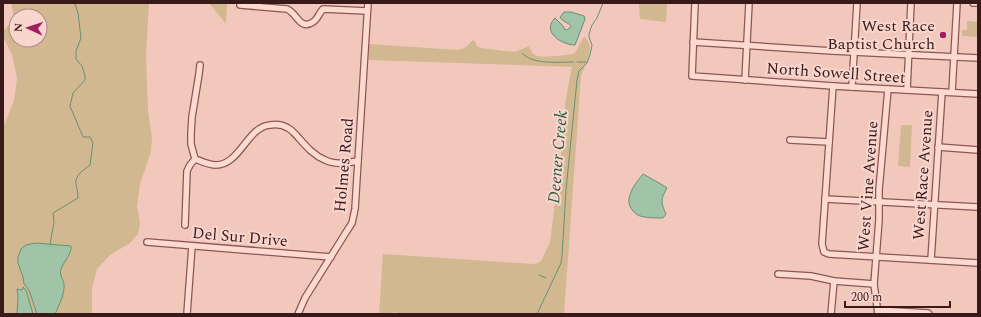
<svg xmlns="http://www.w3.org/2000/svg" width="981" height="317" font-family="Spectral,serif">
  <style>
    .green { fill: #d1b890; fill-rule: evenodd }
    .water { fill: #a1c3a8; stroke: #679172 }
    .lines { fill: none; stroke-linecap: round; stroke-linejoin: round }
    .stream { stroke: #679172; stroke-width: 1 }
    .minor-casing { stroke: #8c5654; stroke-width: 8 }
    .minor { stroke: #fcdad0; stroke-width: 5.5 }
    .poi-dot { fill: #a11e5f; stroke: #f9d6cd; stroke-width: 1.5 }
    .labels { text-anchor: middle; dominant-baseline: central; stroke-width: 4; stroke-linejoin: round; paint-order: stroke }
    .poi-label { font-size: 16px; fill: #391a1b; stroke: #f9d6cd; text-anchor: end }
    .street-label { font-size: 16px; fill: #391a1b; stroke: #f9d6cd }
    .water-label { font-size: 17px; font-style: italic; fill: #285b3e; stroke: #f9d6cd }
  </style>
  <rect width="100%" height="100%" fill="#f2c8bd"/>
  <!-- green -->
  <g class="green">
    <path d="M11,3H149L146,55L148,111L152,138L151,152L140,184L137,207L140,223L138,234L130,243L110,255L97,269L92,288V314H55L61,300L64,289L60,271L71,246L36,243L26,245L23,277L24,284L29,290L37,314H33L26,290L23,289L21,290L18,289V297L17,314H3V126L4,125L14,101L17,78L12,55L4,38V30C14,19 15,18 11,3ZM16,16H40V40H16Z"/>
    <path d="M202,3H227L226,24L209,3Z"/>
    <path d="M639,3H667L666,22L640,19Z"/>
    <path d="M967,21L978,22L977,37L962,36V30H967Z"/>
    <path d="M585,37C596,48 585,64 581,76L564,314H399L395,312L389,314H379L383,254L534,264L538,263L541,261L550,242L562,146V130L566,98L572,67L369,60V44L458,50L466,47L473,40L475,41L477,46L481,48L515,52L529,46C531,50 532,54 537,56C543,58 567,55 573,54L576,51L583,38Z"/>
    <path d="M901,125H912L910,167L898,166Z"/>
  </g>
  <!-- water -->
  <g class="water">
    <path d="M564,12H571L584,16L585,19L575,45C562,45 541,32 555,18L564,27V29L566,30L569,29L571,26C568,22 562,22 560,17Z"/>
    <path d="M643,174L661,184L667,188C660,200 661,203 666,214L663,218C656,218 647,218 640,216C637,215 635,213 633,211C622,199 636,183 643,174Z"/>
    <path d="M36,243L71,246C72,254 64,261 61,269C59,275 63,279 64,284C65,294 59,305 55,314H37L29,290L24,284L23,277L18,263V257L21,249L26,245Z"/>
    <path d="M23,287L26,290L33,314H17L18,297L17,289L21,290L23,289Z"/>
  </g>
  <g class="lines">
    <!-- stream -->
    <g class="stream">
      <path d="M522,53C532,65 558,62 573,62"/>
      <path d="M577,62H586"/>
      <path d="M50,245L54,222L53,213L78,198C78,192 77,189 76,185C74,175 84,170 90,165L93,143L90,137H83L70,106L73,93L85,80V76L82,66L76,59V51L81,38L78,13L75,4L74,3"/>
      <path d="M539,275L546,278"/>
      <path d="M537,314L561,263L562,255L566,190L577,80L579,71L587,63L590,55L592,45L589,37V34L592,25L597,18L603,3"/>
    </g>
    <defs>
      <g id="minor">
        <path d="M695,3L692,76L833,86L978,94"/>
        <path d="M973,3H978"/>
        <path d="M240,5L287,9C297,13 300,31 313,22C318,19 319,13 323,9L367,11"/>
        <path d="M693,42L832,51L978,58"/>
        <path d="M745,80L749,3"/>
        <path d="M833,86L822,244L824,252L829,254L978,263"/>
        <path d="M852,87L857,3"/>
        <path d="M907,90L911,3"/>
        <path d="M952,92L957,3"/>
        <path d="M790,140L829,142"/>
        <path d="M938,147L978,150"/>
        <path d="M195,159C201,161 209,165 216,165C240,165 247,127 270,125C276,124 283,125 288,128C292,130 294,133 297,136C305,145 313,155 325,160C335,165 347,163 358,161"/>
        <path d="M825,199L978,207"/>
        <path d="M185,225L187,171L190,165L195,159L191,144V133L192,117L199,74L200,65"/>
        <path d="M147,242L331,257"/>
        <path d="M931,260L942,92"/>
        <path d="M778,274L811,276L834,281L874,284"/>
        <path d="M878,310L928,313L929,314"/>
        <path d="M187,314L192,246"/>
        <path d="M298,314L305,298L345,234L352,223L355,209L368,3"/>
        <path d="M831,314L834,281"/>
        <path d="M878,314L874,284L879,220V190L888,89"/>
      </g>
    </defs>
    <!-- minor casing -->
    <use href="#minor" class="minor-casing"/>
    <!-- minor -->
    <use href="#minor" class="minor"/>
  </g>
  <!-- markers -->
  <circle class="poi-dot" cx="943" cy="35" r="4"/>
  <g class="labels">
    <!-- poi labels -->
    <g class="poi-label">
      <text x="935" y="26">West Race<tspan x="935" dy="18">Baptist Church</tspan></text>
    </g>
    <!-- street labels -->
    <g class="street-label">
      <text transform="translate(836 73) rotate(4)">North Sowell Street</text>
      <text transform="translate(344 165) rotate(-85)">Holmes Road</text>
      <text transform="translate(923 175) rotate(-86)">West Race Avenue</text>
      <text transform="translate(868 186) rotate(-86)">West Vine Avenue</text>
      <text transform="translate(240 237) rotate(5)">Del Sur Drive</text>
    </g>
    <!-- water labels -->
    <g class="water-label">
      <text transform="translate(558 157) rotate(-85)">Deener Creek</text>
    </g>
  </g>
  <!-- border -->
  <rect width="981" height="317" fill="none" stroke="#391a1b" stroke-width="8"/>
  <!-- north arrow -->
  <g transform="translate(28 28) rotate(273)"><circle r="19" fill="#f9d6cd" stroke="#ac8b86"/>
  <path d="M0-3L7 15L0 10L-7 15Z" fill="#a11e5f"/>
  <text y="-6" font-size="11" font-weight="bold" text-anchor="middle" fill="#391a1b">N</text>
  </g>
  <!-- scale -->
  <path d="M845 301v6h105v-6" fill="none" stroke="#391a1b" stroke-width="2"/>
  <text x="851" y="301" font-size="12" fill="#391a1b" stroke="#f9d6cd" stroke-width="3" paint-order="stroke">200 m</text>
</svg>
